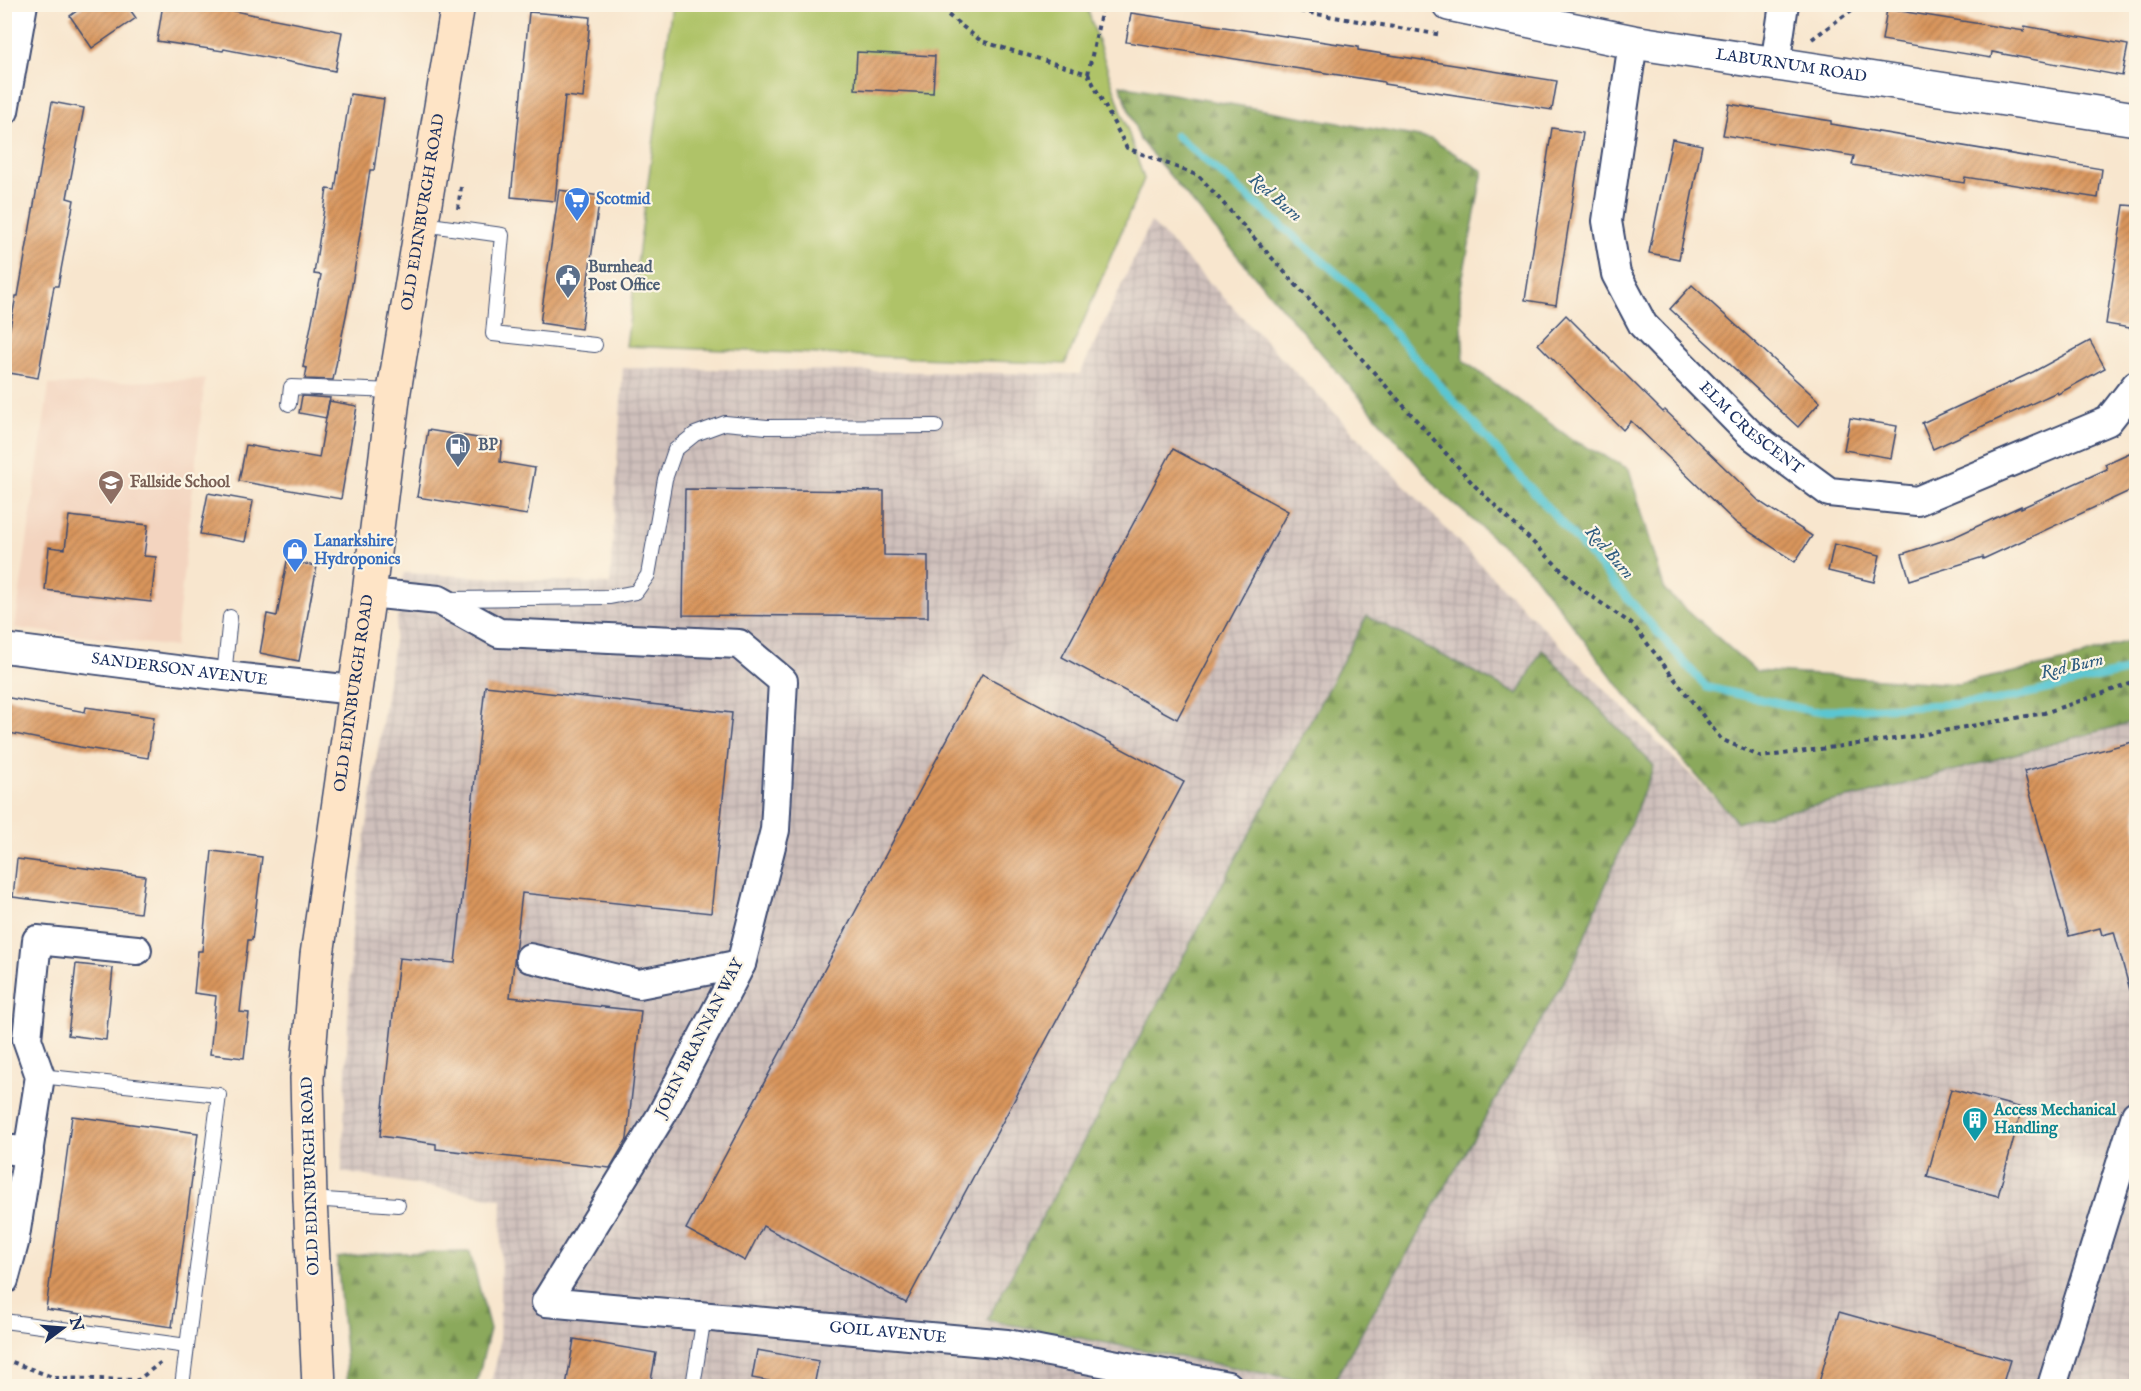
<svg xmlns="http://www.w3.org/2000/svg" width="2141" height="1391" font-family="'IM FELL English',serif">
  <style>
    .built { fill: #f3d4bf }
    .industrial { fill: url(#industrial-grid) }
    .green { fill: #afc367; stroke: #657962; stroke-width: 1.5 }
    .forest { fill: url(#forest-firs); stroke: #536c5d; stroke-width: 1.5 }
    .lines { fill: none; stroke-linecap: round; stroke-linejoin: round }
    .stream { stroke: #5ac6d1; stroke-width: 8 }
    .building { fill: url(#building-hatch) }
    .service-casing { stroke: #3c4a6f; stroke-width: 16 }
    .minor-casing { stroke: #3c4a6f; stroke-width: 32 }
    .tertiary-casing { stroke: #3c4a6f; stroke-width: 36 }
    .secondary-casing { stroke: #3c4a6f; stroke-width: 36 }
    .path { stroke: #3c4a6f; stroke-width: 4; stroke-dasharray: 4.5 4.5; stroke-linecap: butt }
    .service { stroke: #fff; stroke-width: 14 }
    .minor { stroke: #fff; stroke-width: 28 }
    .tertiary { stroke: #fff; stroke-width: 33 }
    .secondary { stroke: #fee4c6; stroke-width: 33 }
    .labels { text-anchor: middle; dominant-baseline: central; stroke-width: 4.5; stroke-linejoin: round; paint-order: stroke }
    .street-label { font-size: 16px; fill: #1b2f5e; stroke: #fcf5e5 }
    .shop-label { font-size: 16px; font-weight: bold; fill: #366cbe; stroke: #fcf5e5; text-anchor: start }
    .service-label { font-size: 16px; font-weight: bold; fill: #4e5e75; stroke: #fcf5e5; text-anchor: start }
    .education-label { font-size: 16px; font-weight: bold; fill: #785e54; stroke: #fcf5e5; text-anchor: start }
    .culture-label { font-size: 16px; font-weight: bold; fill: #0d838f; stroke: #fcf5e5; text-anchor: start }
    .water-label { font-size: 18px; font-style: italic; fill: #2e5c80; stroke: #fcf5e5 }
  </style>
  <defs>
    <pattern id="industrial-grid" width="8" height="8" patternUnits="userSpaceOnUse" patternTransform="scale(1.5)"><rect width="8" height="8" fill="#cfc0bb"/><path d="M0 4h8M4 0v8" fill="none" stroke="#b1a5a3"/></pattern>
    <pattern id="forest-firs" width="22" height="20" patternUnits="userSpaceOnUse" patternTransform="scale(1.5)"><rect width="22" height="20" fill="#8ba95c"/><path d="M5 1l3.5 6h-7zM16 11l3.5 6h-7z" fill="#718a4f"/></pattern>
    <pattern id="building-hatch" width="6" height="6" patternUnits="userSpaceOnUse" patternTransform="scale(1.5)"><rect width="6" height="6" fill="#d9955c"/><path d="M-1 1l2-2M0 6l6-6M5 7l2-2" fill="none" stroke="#af7a4f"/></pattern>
  </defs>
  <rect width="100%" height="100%" fill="#fcf5e5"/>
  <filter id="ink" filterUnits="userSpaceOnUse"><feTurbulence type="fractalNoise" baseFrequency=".0167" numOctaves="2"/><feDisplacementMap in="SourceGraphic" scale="12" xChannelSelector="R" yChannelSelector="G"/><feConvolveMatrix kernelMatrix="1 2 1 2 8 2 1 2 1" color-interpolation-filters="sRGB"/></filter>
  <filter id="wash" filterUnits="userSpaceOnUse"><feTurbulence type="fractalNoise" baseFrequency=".008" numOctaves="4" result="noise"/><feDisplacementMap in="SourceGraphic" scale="24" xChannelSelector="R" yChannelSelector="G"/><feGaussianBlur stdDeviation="1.35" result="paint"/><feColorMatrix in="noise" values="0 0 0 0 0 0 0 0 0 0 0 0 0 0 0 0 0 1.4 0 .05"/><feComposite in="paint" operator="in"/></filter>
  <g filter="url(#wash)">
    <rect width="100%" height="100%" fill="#f8e6ce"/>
    <!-- built -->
    <path class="built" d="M205,379L175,647L15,628L49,385Z"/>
    <!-- industrial -->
    <path class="industrial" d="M1151,222L1505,590L1735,819L2136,722V1386H490L499,1351L502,1199L342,1172L352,928L404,573L610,584L623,368L1080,374Z"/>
    <!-- green -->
    <path class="green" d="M672,5H1086L1144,179L1065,364L626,346Z"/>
    <!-- forest -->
    <g class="forest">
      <path d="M1120,85L1431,139L1483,171L1460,292L1464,361L1573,440L1629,469L1665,591L1756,671L1958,684L2067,661L2136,638V721L1875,792L1737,822L1625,694L1532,572L1443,494L1257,279L1140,140Z"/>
      <path d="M1367,616L1518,695L1542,649L1654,766L1574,963L1331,1386L987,1320Z"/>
      <path d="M470,1252L490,1329L476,1386H348L337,1258L379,1253Z"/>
    </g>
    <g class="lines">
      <!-- stream -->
      <path class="stream" d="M1176,135L1354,288L1706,687L1812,711L1992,702L2136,669"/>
    </g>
    <g id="blocks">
      <!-- building -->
      <g class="building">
        <path d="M86,4H126L136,18L92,48L70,16Z"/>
        <path d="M163,4H215L230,7L229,10L342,32L335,71L224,49L223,51L157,41Z"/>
        <path d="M1887,9L2024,31L2025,26L2128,45L2122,76L1992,52L1991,58L1882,40Z"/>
        <path d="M529,12L590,17L583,98L565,96L555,201L511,197Z"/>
        <path d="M1131,13L1358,47V50L1557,81L1552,110L1384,84V82L1126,42Z"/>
        <path d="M857,52L935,56L933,93L855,89Z"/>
        <path d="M350,94L384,99L374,170H370L351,291L333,380L305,379L307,368L303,367L321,275L314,274L327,189L335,190Z"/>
        <path d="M52,102L84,108L67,198L74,200L58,286H54L38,378L4,372V358L16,296H18Z"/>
        <path d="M1729,104L1831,121V124L2102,169L2098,198L1965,177L1964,183L1852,165L1854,156L1723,135Z"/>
        <path d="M1552,128L1583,133L1556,305L1525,300Z"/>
        <path d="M1672,139L1702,145L1679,259L1649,253Z"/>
        <path d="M559,190L600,196L581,329L540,323Z"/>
        <path d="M2124,205L2136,206V329L2106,324Z"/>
        <path d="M1692,285L1820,402L1798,427L1670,309Z"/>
        <path d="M1566,315L1663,412L1665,410L1760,502L1812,536L1795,562L1736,523L1631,421L1623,430L1538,344Z"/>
        <path d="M2090,341L2105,368L2058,394L2057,392L1933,449L1922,423L2033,372Z"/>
        <path d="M302,396L330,398L326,418L299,413Z"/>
        <path d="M329,401L357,406L341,499L239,481L246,445L319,458Z"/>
        <path d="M1850,418L1897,426L1891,458L1844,450Z"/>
        <path d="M428,430L502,442L500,462L535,468L527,515L417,497Z"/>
        <path d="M1173,449L1288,511L1177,719L1062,657Z"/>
        <path d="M2136,450V488L1983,559V557L1910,580L1902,554L1954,537L2021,506V508L2107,469L2105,464Z"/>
        <path d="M685,489L884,491V555L928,556V617L683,615Z"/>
        <path d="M208,493L253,501L245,542L200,534Z"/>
        <path d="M69,516L148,525L144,556L156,557L151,602L45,590L49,547L65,549Z"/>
        <path d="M1834,544L1880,555L1874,582L1828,571Z"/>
        <path d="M287,561L317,566L299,661L260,653L267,614L277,616Z"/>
        <path d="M982,674L1184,782L906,1303L763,1226L745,1261L686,1229Z"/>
        <path d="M485,686L732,713L711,913L522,893L510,997L641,1011L627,1139L610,1168L436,1149V1144L380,1136L399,958L455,963Z"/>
        <path d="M4,697L85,712L86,707L154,717L148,758L80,747L4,732Z"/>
        <path d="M2136,741V990H2130L2114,932L2102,935L2100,928L2069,936L2024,771Z"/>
        <path d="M212,851L262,857L252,940H248L240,1012L249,1013L244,1058L210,1054L216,996L194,993L198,951H202Z"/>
        <path d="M17,859L145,876L140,913L13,897Z"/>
        <path d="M76,964L113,968L106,1040L68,1035Z"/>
        <path d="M1951,1089L2022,1108L1998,1196L1927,1177Z"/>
        <path d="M72,1116L198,1133L172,1327L46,1309Z"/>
        <path d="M1839,1312L2010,1360L2002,1386H1818Z"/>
        <path d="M574,1339L656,1353L650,1386H566Z"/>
        <path d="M757,1350L819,1361L814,1386H795L752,1378Z"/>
      </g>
    </g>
  </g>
  <g filter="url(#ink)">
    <use href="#blocks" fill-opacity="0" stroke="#3c4a6f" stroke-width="1.5"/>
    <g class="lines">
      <defs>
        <g id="service">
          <path d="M423,224L502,235L493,334L595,345"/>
          <path d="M289,404L291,387L394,391"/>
          <path d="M448,599L610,597L636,592L648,575L665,479L675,450L695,434L725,423L767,427L936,426"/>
          <path d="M224,676L230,617"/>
          <path d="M40,1076L219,1095L182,1386"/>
          <path d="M311,1199L398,1205"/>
          <path d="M4,1321L187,1346"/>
          <path d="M693,1386L704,1316"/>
        </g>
        <g id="minor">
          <path id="s1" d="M1633,42L1607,221L1616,274L1643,325L1749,433L1829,492L1917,501L2108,421L2136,385"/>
          <path d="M1775,65L1784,4"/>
          <path d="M4,111L23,4"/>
          <path id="s2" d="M369,593L439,600L499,633L739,644L783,681L775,830L741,964L661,1116L546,1302L1007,1344L1228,1386"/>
          <path id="s3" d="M4,648L224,676L354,690"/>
          <path d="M530,958L639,984L741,964"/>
          <path d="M4,1149L29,1152"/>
          <path d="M4,1280L14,1243L40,1076L27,1039L37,940L137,950"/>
          <path d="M2052,1386L2136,1115"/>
        </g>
        <g id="tertiary">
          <path id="s4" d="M1449,4L1633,42L2136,119"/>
        </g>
        <g id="secondary">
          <path id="s5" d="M319,1386L310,1199L307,1078L317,955L369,593L394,391L458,4"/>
        </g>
      </defs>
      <!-- service casing -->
      <use href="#service" class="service-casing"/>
      <!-- minor casing -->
      <use href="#minor" class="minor-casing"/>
      <!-- tertiary casing -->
      <use href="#tertiary" class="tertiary-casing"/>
      <!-- secondary casing -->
      <use href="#secondary" class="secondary-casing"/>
      <!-- path -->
      <g class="path">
        <path d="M934,4L981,41L1088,74L1127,148L1199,176L1475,486L1581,589L1633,625L1721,739L1761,757L1909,737L2044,713L2136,682"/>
        <path d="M1256,4L1442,35"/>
        <path d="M1812,39L1860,4"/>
        <path d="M1088,74L1103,4"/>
        <path d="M458,209L461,187"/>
        <path d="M4,1359L55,1378L138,1380L160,1363"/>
      </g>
      <!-- service -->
      <use href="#service" class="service"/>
      <!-- minor -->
      <use href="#minor" class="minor"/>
      <!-- tertiary -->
      <use href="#tertiary" class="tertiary"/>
      <!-- secondary -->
      <use href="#secondary" class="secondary"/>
    </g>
  </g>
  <!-- icons -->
  <defs>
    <symbol id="supermarket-pin" viewBox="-11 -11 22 30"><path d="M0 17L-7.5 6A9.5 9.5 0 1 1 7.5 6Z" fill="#3f7fe0" stroke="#fcf5e5"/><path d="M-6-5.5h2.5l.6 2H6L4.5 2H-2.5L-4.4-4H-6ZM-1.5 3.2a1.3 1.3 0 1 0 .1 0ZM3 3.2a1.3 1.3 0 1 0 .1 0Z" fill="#fff"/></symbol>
    <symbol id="civic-pin" viewBox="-11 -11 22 30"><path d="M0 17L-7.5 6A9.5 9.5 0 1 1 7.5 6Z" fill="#5c6f8a" stroke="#fcf5e5"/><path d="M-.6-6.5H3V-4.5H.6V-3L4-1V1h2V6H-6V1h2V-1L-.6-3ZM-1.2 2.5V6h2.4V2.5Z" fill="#fff"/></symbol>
    <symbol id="fuel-pin" viewBox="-11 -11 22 30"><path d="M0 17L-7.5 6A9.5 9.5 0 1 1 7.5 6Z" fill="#5c6f8a" stroke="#fcf5e5"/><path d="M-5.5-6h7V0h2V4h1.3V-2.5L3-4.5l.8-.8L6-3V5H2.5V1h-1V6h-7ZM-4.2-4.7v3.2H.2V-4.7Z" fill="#fff"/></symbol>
    <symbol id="school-pin" viewBox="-11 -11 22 30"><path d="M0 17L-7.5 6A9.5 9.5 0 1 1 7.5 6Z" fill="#8d6e63" stroke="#fcf5e5"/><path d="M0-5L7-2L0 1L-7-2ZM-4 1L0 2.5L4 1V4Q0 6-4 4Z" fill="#fff"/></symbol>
    <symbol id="shop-pin" viewBox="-11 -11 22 30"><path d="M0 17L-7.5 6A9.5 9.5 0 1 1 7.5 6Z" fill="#3f7fe0" stroke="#fcf5e5"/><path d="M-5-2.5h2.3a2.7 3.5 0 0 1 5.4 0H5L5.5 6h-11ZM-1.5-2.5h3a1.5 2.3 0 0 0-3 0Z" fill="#fff"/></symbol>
    <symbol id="building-pin" viewBox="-11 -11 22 30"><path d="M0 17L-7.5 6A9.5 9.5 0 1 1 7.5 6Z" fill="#0f9aa8" stroke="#fcf5e5"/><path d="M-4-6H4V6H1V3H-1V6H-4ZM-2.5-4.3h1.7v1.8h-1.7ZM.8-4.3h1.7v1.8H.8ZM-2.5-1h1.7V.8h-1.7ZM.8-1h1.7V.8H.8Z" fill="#fff"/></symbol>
  </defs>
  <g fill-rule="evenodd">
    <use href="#supermarket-pin" x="562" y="185" width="30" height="40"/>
    <use href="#civic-pin" x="553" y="262" width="30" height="40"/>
    <use href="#fuel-pin" x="443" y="431" width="30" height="40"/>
    <use href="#school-pin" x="96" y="468" width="30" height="40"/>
    <use href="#shop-pin" x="280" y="536" width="30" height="40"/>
    <use href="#building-pin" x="1960" y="1105" width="30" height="40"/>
  </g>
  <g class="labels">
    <!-- street labels -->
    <g class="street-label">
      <text stroke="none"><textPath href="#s4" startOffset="348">LABURNUM ROAD</textPath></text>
      <text stroke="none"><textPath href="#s5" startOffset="1182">OLD EDINBURGH ROAD</textPath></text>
      <text stroke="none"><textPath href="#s1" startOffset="442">ELM CRESCENT</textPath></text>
      <text stroke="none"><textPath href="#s3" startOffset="177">SANDERSON AVENUE</textPath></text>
      <text stroke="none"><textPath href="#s5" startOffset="696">OLD EDINBURGH ROAD</textPath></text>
      <text transform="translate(700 1038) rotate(-63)">JOHN BRANNAN WAY</text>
      <text transform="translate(311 1176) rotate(-92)">OLD EDINBURGH ROAD</text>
      <text stroke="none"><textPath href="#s2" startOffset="1458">GOIL AVENUE</textPath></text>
    </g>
    <!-- shop labels -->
    <g class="shop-label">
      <text x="596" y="200">Scotmid</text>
      <text x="314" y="542">Lanarkshire<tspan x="314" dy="18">Hydroponics</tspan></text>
    </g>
    <!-- service labels -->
    <g class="service-label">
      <text x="588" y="268">Burnhead<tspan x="588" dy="18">Post Office</tspan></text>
      <text x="478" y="446">BP</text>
    </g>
    <!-- education labels -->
    <g class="education-label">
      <text x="130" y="483">Fallside School</text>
    </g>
    <!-- culture labels -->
    <g class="culture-label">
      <text x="1994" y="1111">Access Mechanical<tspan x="1994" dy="18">Handling</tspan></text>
    </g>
    <!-- water labels -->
    <g class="water-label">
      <text transform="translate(1275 198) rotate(41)">Red Burn</text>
      <text transform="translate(1609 553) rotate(49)">Red Burn</text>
      <text transform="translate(2072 667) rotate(-13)">Red Burn</text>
    </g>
  </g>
  <!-- margin -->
  <rect width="2141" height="1391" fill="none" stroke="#fcf5e5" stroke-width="24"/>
  <!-- north arrow -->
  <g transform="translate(63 1328) rotate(74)" stroke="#fcf5e5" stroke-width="4.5" paint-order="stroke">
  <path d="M0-4.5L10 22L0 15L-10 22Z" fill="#1b2f5e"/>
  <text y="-9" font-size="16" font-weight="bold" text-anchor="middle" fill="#1b2f5e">N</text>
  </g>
</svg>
